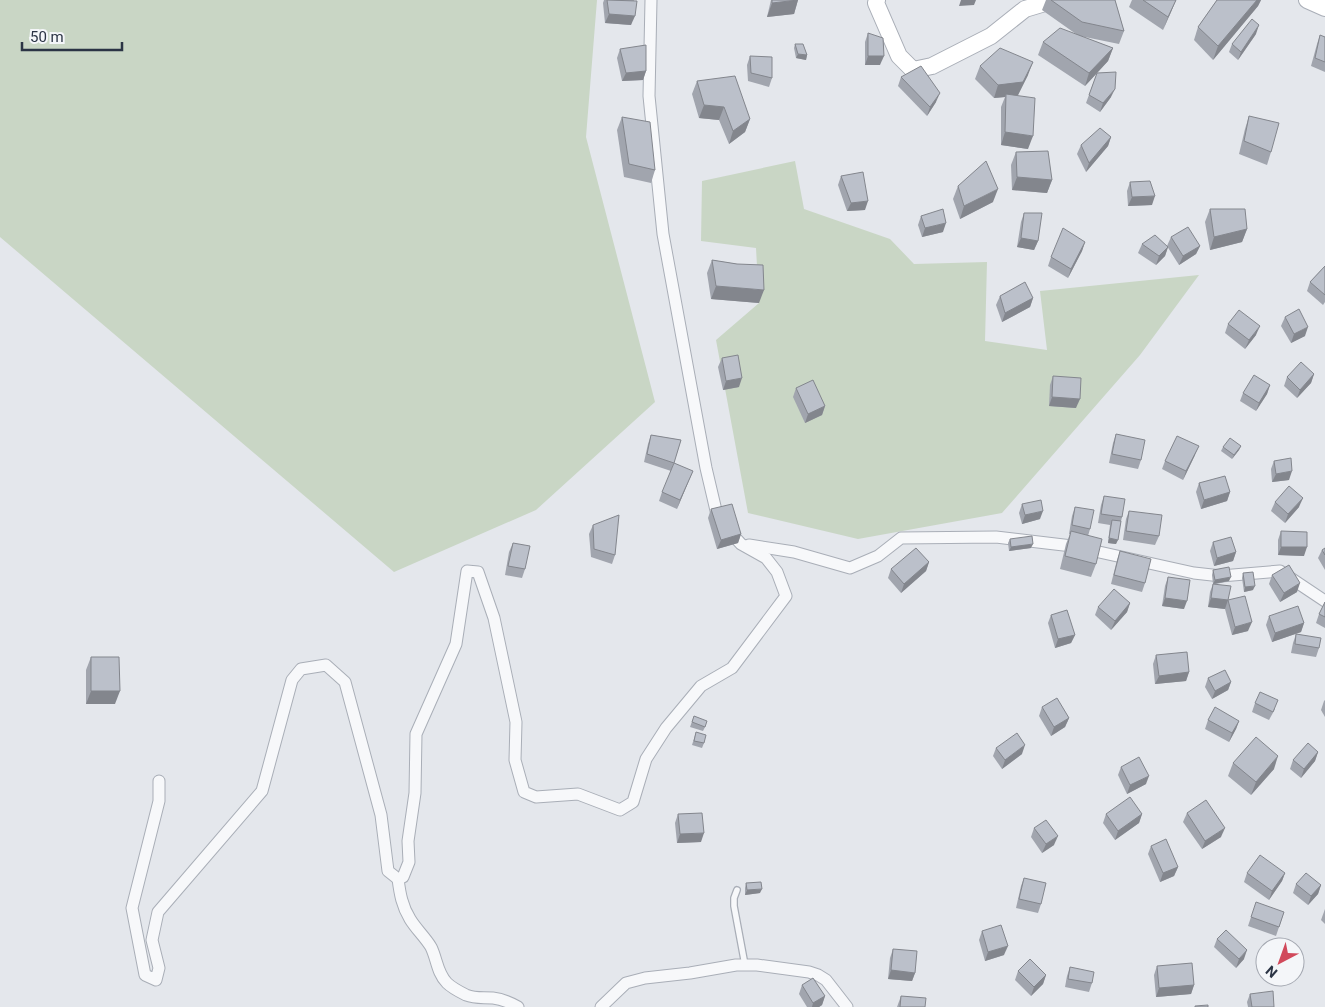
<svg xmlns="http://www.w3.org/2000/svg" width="1325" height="1007" font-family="Roboto,sans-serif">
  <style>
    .green { fill: #c9d6c5 }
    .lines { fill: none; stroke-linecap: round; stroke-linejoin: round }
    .lane-casing { stroke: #a9aeb7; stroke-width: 8 }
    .street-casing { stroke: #a9aeb7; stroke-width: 13 }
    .secondary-casing { stroke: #a9aeb7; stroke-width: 18 }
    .lane { stroke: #f7f8fa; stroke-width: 5.5 }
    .street { stroke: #f7f8fa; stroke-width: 11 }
    .secondary { stroke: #fff; stroke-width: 16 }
    .wall { fill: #a1a5ae }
    .shaded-wall { fill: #83868d }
    .building { fill: #bbc0ca; stroke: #83868d }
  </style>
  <rect width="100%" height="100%" fill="#e4e7ec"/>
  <!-- green -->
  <g class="green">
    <path d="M0,0H597L586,137L655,402L536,510L394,572L0,237Z"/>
    <path d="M795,161L804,209L890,239L914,264L987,262L985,341L1047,350L1040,291L1199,275L1140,355L1002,513L858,539L748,513L716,340L759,303L756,248L701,241L702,181Z"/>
  </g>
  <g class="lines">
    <defs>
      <path id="lane" d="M737,890L734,898V906L745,965"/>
      <g id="street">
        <path d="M749,545L794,552L850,568L878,556L901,538L996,537L1072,546L1194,573L1221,576L1280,571L1325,601"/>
        <path d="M159,781V801L132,908L145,975L156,980L159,968L152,940L158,912L262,791L292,680L301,669L326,665L345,682L381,815L388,871L398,879L403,877L409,862L408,841L415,793L416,734L456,644L467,571L478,572L494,618L516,722L515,760L524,792L536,797L578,794L620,810L633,802L646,759L666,728L701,686L732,668L786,596L777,572L766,558L741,544L718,519L706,468L663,234L649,96L651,0"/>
        <path d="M398,879C400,894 402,906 410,919C416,929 425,937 431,947C437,959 437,973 447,983C452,988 460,992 466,995C476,999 483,997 493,998C502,999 511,1003 518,1007"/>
        <path d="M601,1007L626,983L645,978L690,973L736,965H757L809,972L818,975L826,980L847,1007"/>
      </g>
      <g id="secondary">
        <path d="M877,0L876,3L899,56L913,70L932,66L991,36L1025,9L1055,0"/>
        <path d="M1307,0L1325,8"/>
      </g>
    </defs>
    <!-- lane casing -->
    <use href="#lane" class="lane-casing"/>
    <!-- street casing -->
    <use href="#street" class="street-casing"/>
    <!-- secondary casing -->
    <use href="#secondary" class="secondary-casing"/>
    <!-- lane -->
    <use href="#lane" class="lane"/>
    <!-- street -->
    <use href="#street" class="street"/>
    <!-- secondary -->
    <use href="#secondary" class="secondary"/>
  </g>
  <!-- wall -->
  <g class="wall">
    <path d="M604,0H634L631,25L605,23L603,3Z"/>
    <path d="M771,0H798L794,14L767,17Z"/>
    <path d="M1046,0H1115L1124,31L1119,44L1080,36L1113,48L1108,61L1097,73L1111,97L1100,112L1086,103L1097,73L1085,86L1038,55L1043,42L1076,34L1042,10Z"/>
    <path d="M1132,0H1176L1163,30L1129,7Z"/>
    <path d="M1217,0H1261L1258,6L1213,60L1194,40L1198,27Z"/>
    <path d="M868,33L880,65H865V42Z"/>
    <path d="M1256,34L1238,60L1229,52L1232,44Z"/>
    <path d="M1320,35L1325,37V72L1311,66L1317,44Z"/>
    <path d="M795,44L807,55L806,60L796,58L794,48Z"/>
    <path d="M620,49L646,71L643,80L622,81L617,58Z"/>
    <path d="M750,56L772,78L769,87L748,81L747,65Z"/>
    <path d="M980,66L1028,75L1018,95L1015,96L1028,149L1001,145V107L1005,97L994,98L975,79Z"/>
    <path d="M901,77L936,102L927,116L898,86Z"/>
    <path d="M697,81L750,119L745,132L729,144L719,120L699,118L692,94Z"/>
    <path d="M1249,116L1271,152L1267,165L1239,154L1245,129Z"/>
    <path d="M622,117L655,170L651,183L624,177L617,130Z"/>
    <path d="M1111,137L1108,146L1086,172L1077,154L1081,145Z"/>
    <path d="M1016,152L1052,180L1047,193L1012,190L1011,165Z"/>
    <path d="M841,176L865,210L847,211L838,185Z"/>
    <path d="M1130,182L1152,205L1128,206L1127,191Z"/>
    <path d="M958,186L993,202L960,219L953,199Z"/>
    <path d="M1210,209L1247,229L1242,242L1210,250L1205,222Z"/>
    <path d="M1024,213L1038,241L1034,250L1017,247L1021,222Z"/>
    <path d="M921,216L943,232L922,237L918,225Z"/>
    <path d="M1171,237L1200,246L1196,254L1179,265L1167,246Z"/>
    <path d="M1085,242L1082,251L1068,278L1048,266L1051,257Z"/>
    <path d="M1142,244L1168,247L1165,256L1156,265L1138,253Z"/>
    <path d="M712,260L737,264L759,303L711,299L707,273Z"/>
    <path d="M1325,266V302L1323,305L1307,291L1310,282Z"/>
    <path d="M1000,296L1033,298L1030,307L1002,322L996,305Z"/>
    <path d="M1285,317L1305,336L1291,343L1281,326Z"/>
    <path d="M1228,324L1256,335L1245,349L1225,333Z"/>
    <path d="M722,358L739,387L723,390L718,367Z"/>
    <path d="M1314,374L1311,383L1297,398L1284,386L1287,377Z"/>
    <path d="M1053,376L1076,408L1049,406L1050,385Z"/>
    <path d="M1270,385L1267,394L1256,411L1240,401L1243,393Z"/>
    <path d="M796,388L825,406L822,415L805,423L793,397Z"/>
    <path d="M1116,434L1141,460L1138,469L1109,463L1113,443Z"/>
    <path d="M651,435L681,440L671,471L644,462L648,444Z"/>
    <path d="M1241,446L1239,450L1232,459L1221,451L1223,447Z"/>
    <path d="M1195,455L1183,480L1162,469L1165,461Z"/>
    <path d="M1274,461L1289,480L1272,482L1271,469Z"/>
    <path d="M693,471L677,509L659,501L662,492Z"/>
    <path d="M1199,483L1230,492L1227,501L1201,509L1196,492Z"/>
    <path d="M1104,496L1122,517L1116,544L1108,543L1110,525L1098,523L1101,505Z"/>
    <path d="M1275,502L1299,507L1285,523L1271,511Z"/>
    <path d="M1022,504L1040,519L1022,524L1019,513Z"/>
    <path d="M1075,507L1090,529L1088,536L1096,564L1091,577L1060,569L1066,544L1070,534H1069L1072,516Z"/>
    <path d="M711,509L741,534L738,543L717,549L708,518Z"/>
    <path d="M1129,511L1159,536L1155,545L1123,540L1126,519Z"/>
    <path d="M593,525L615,555L612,564L591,557L589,534Z"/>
    <path d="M1281,531L1304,556L1278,555V540Z"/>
    <path d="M1010,539L1031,548L1009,551L1008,543Z"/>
    <path d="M1213,542L1236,552L1233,561L1214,566L1210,551Z"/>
    <path d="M513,543L525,569L522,578L505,575L509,552Z"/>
    <path d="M1325,548V570L1318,558L1322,550Z"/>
    <path d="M1120,551L1145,583L1142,592L1111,584L1117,560Z"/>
    <path d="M929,562L926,571L901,593L888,578L891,569Z"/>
    <path d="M1213,570L1229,581L1216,584L1228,600L1248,631L1232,635L1225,609L1208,607L1210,592L1213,584L1212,575Z"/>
    <path d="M1243,573L1253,590L1244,592L1242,578Z"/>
    <path d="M1272,575L1297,592L1280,602L1269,584Z"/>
    <path d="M1168,577L1184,609L1162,606L1165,586Z"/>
    <path d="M1325,602V628L1316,623L1319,614Z"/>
    <path d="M1130,603L1127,612L1111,630L1095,615L1098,607Z"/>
    <path d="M1051,615L1075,635L1071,643L1055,648L1048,623Z"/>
    <path d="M1269,616L1304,623L1301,632L1272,642L1266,625Z"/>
    <path d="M1296,634L1319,648L1316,657L1291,653L1293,643Z"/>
    <path d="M1156,655L1189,672L1186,681L1155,684L1153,664Z"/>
    <path d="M91,657L115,704H86V670Z"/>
    <path d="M1208,678L1231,682L1228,690L1212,699L1205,687Z"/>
    <path d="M1325,700V717L1321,710L1324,701Z"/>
    <path d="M1255,703L1275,709L1269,720L1252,712Z"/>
    <path d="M1042,707L1069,718L1065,727L1051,736L1039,716Z"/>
    <path d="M694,716L705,727L703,731L690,727Z"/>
    <path d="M1208,720L1239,721L1236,729L1229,742L1205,729Z"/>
    <path d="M696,732L704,743L702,748L692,745Z"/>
    <path d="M996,748L1022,754L1002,769L993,756Z"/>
    <path d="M1318,752L1315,761L1301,778L1290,769L1293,760Z"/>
    <path d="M1233,763L1274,769L1251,795L1228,776Z"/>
    <path d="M1121,767L1146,784L1127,794L1118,775Z"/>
    <path d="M1187,813L1221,837L1202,849L1183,822Z"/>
    <path d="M678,814L701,842L677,843L675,823Z"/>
    <path d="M1106,814H1142L1139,823L1115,840L1103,823Z"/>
    <path d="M1034,828L1054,845L1042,853L1031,837Z"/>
    <path d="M1151,846L1178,867L1174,876L1160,882L1148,854Z"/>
    <path d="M1247,873H1285L1282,881L1269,900L1244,882Z"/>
    <path d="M1024,878L1041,904L1038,913L1016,908L1021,886Z"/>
    <path d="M746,883L760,893L745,895V888Z"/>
    <path d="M1296,884L1321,885L1318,894L1308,905L1293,893Z"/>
    <path d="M1325,909V924L1321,920Z"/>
    <path d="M1284,912L1276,936L1248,926L1251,917Z"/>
    <path d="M982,931L1004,955L985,961L979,940Z"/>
    <path d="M1217,939L1244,959L1236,968L1214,947Z"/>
    <path d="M893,949L915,973L912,981L888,979L890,958Z"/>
    <path d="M1157,966L1194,985L1191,994L1156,997L1154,975Z"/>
    <path d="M1070,967L1092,983L1089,992L1065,987L1067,976Z"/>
    <path d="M1018,971L1046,975L1043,984L1031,996L1015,980Z"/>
    <path d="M802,985L825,996L822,1005L819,1007H807L799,994Z"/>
    <path d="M1250,994L1274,1007H1248L1247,1002Z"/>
    <path d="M901,996L925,1007H897Z"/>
  </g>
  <!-- shaded-wall -->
  <g class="shaded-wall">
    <path d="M798,0L794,14L767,17L772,3Z"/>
    <path d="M961,0H976L974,5L959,6Z"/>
    <path d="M1176,0L1171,12L1163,30L1168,17Z"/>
    <path d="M1257,0H1261L1258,6L1213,60L1218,46Z"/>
    <path d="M609,14L635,16L631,25L605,23Z"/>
    <path d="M1259,25L1256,34L1238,60L1241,52Z"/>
    <path d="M1113,48L1108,61L1085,86L1089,73Z"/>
    <path d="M798,54L807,55L806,60L796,58Z"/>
    <path d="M868,56H884L880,65H865Z"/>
    <path d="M1033,62L1028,75L1018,95L1006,97V94L1005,97L994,98L998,85Z"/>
    <path d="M646,71L643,80L622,81L626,73Z"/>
    <path d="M1115,89L1111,97L1100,112L1103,103Z"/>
    <path d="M940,93L936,102L927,116L930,107Z"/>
    <path d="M704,105L724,107L719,120L699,118Z"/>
    <path d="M750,119L745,132L729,144L733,131Z"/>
    <path d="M1005,132L1033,136L1028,149L1001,145Z"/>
    <path d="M1111,137L1108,146L1086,172L1089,163Z"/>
    <path d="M1017,177L1052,180L1047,193L1012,190Z"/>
    <path d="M998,189L993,202L960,219L964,206Z"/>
    <path d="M1155,196L1152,205L1128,206L1132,197Z"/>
    <path d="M868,201L865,210L847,211L851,203Z"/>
    <path d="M946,223L943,232L922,237L925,228Z"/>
    <path d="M1247,229L1242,242L1210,250L1214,237Z"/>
    <path d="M1021,238L1038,241L1034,250L1017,247Z"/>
    <path d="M1085,242L1082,251L1068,278L1071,269Z"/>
    <path d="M1200,246L1196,254L1179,265L1183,256Z"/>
    <path d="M1168,247L1165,256L1156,265L1159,256Z"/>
    <path d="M716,286L764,290L759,303L711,299Z"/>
    <path d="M1033,298L1030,307L1002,322L1005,313Z"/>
    <path d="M1260,326L1256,335L1245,349L1249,340Z"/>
    <path d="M1308,327L1305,336L1291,343L1294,334Z"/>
    <path d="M1314,374L1311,383L1297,398L1300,390Z"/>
    <path d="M742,378L739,387L723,390L726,381Z"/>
    <path d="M1270,385L1267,394L1256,411L1259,403Z"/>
    <path d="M1052,397L1080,399L1076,408L1049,406Z"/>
    <path d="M825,406L822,415L805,423L808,414Z"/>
    <path d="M1199,446L1195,455L1183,480L1186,471Z"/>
    <path d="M1241,446L1239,450L1232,459L1234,455Z"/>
    <path d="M693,471L689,480L677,509L680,500Z"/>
    <path d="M1292,471L1289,480L1272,482L1276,474Z"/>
    <path d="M1230,492L1227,501L1201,509L1204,500Z"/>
    <path d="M1303,498L1299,507L1285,523L1288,514Z"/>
    <path d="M1043,511L1040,519L1022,524L1025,515Z"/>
    <path d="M741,534L738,543L717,549L721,540Z"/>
    <path d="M1109,538L1118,540L1116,544L1108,543Z"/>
    <path d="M1033,544L1031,548L1009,551L1011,547Z"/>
    <path d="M1281,547H1307L1304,556L1278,555Z"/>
    <path d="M1236,552L1233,561L1214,566L1217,558Z"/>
    <path d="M929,562L926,571L901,593L904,584Z"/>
    <path d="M1231,577L1229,581L1213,584L1215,580Z"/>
    <path d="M1300,583L1297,592L1280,602L1284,593Z"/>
    <path d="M1255,586L1253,590L1244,592L1245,587Z"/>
    <path d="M1165,598L1187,601L1184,609L1162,606Z"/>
    <path d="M1211,598L1228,600L1225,609L1208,607Z"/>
    <path d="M1130,603L1127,612L1111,630L1115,621Z"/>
    <path d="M1252,622L1248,631L1232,635L1235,627Z"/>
    <path d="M1304,623L1301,632L1272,642L1275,633Z"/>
    <path d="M1075,635L1071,643L1055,648L1058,639Z"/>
    <path d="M1189,672L1186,681L1155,684L1159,676Z"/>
    <path d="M1231,682L1228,690L1212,699L1215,691Z"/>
    <path d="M91,691H120L115,704H86Z"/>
    <path d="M1069,718L1065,727L1051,736L1054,727Z"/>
    <path d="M1239,721L1236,729L1229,742L1232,733Z"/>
    <path d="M1025,745L1022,754L1002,769L1005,760Z"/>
    <path d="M1318,752L1315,761L1301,778L1304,769Z"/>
    <path d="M1278,756L1274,769L1251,795L1256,782Z"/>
    <path d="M1149,776L1146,784L1127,794L1130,785Z"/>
    <path d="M1142,814L1139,823L1115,840L1118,831Z"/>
    <path d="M1225,828L1221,837L1202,849L1205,841Z"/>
    <path d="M704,833L701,842L677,843L680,834Z"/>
    <path d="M1058,836L1054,845L1042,853L1046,844Z"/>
    <path d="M1178,867L1174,876L1160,882L1163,873Z"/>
    <path d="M1285,873L1282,881L1269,900L1272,891Z"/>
    <path d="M1321,885L1318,894L1308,905L1311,896Z"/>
    <path d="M762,889L760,893L745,895L747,890Z"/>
    <path d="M1008,946L1004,955L985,961L988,952Z"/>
    <path d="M1247,950L1244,959L1236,968L1239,959Z"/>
    <path d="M891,970L915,973L912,981L888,979Z"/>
    <path d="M1046,975L1043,984L1031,996L1034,987Z"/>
    <path d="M1194,985L1191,994L1156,997L1159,988Z"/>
    <path d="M825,996L822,1005L819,1007H812L813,1003Z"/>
  </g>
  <!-- building -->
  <g class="building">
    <path d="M607,0L637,1L635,16L609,14Z"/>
    <path d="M772,0H798L772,3Z"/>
    <path d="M1051,0H1115L1124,31L1082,22Z"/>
    <path d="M1143,0H1176L1168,17Z"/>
    <path d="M1217,0H1257L1218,46L1198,27Z"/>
    <path d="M1252,19L1259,25L1241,52L1232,44Z"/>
    <path d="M1060,28L1113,48L1089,73L1043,42Z"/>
    <path d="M868,33L883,38L884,56H868Z"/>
    <path d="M1320,35L1325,37V62L1315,58Z"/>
    <path d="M795,44H803L807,55L798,54Z"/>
    <path d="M646,45V71L626,73L620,49Z"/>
    <path d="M1000,48L1033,62L1023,82L998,85L980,66Z"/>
    <path d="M750,56L772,57V78L751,73Z"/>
    <path d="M921,66L940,93L930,107L901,77Z"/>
    <path d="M1116,72L1115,89L1103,103L1089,95L1097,73Z"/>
    <path d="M735,76L750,119L733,131L724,107L704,105L697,81Z"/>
    <path d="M1006,94L1035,98L1033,136L1005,132Z"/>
    <path d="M1249,116L1279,123L1271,152L1244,141Z"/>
    <path d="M622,117L650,122L655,170L629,164Z"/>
    <path d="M1100,128L1111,137L1089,163L1081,145Z"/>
    <path d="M1048,151L1052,180L1017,177L1016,152Z"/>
    <path d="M986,161L998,189L964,206L958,186Z"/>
    <path d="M863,172L868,201L851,203L841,176Z"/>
    <path d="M1150,181L1155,196L1132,197L1130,182Z"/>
    <path d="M943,209L946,223L925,228L921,216Z"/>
    <path d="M1210,209H1245L1247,229L1214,237Z"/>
    <path d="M1024,213H1042L1038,241L1021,238Z"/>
    <path d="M1188,227L1200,246L1183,256L1171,237Z"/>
    <path d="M1063,228L1085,242L1071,269L1051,257Z"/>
    <path d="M1155,235L1168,247L1159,256L1142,244Z"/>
    <path d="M712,260L737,264L763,265L764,290L716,286Z"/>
    <path d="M1325,266V295L1310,282Z"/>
    <path d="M1025,282L1033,298L1005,313L1000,296Z"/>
    <path d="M1299,309L1308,327L1294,334L1285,317Z"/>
    <path d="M1239,310L1260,326L1249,340L1228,324Z"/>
    <path d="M738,355L742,378L726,381L722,358Z"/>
    <path d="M1301,362L1314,374L1300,390L1287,377Z"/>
    <path d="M1254,375L1270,385L1259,403L1243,393Z"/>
    <path d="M1053,376L1081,378L1080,399L1052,397Z"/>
    <path d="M813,380L825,406L808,414L796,388Z"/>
    <path d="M1116,434L1145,440L1141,460L1112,454Z"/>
    <path d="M651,435L681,440L674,463L647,454Z"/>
    <path d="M1177,436L1199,446L1186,471L1165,461Z"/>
    <path d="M1230,438L1241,446L1234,455L1223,447Z"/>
    <path d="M1291,458L1292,471L1276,474L1274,461Z"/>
    <path d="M674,463L693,471L680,500L662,492Z"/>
    <path d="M1225,476L1230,492L1204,500L1199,483Z"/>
    <path d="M1289,486L1303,498L1288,514L1275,502Z"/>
    <path d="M1104,496L1125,499L1122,517L1101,514Z"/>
    <path d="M1041,500L1043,511L1025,515L1022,504Z"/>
    <path d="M732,504L741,534L721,540L711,509Z"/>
    <path d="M1075,507L1094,510L1090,529L1072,525Z"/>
    <path d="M1129,511L1162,515L1159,536L1126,531Z"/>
    <path d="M619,515L615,555L594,549L593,525Z"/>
    <path d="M1112,520L1121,521L1118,540L1109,538Z"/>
    <path d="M1071,531L1102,539L1096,564L1065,556Z"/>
    <path d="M1281,531L1307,532V547H1281Z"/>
    <path d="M1032,536L1033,544L1011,547L1010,539Z"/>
    <path d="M1231,537L1236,552L1217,558L1213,542Z"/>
    <path d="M513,543L530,546L525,569L508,566Z"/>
    <path d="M916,548L929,562L904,584L891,569Z"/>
    <path d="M1325,548V555L1322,550Z"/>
    <path d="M1120,551L1151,559L1145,583L1114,575Z"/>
    <path d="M1289,565L1300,583L1284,593L1272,575Z"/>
    <path d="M1229,567L1231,577L1215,580L1213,570Z"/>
    <path d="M1253,572L1255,586L1245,587L1243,573Z"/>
    <path d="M1168,577L1190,580L1187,601L1165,598Z"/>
    <path d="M1213,584L1231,586L1228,600L1211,598Z"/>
    <path d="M1114,589L1130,603L1115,621L1098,607Z"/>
    <path d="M1245,596L1252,622L1235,627L1228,600Z"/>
    <path d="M1325,602V617L1319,614Z"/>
    <path d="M1298,606L1304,623L1275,633L1269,616Z"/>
    <path d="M1067,610L1075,635L1058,639L1051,615Z"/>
    <path d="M1296,634L1321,638L1319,648L1295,644Z"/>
    <path d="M1187,652L1189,672L1159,676L1156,655Z"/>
    <path d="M91,657H119L120,691H91Z"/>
    <path d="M1225,670L1231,682L1215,691L1208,678Z"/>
    <path d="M1260,692L1278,700L1273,712L1255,703Z"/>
    <path d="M1057,698L1069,718L1054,727L1042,707Z"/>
    <path d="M1215,707L1239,721L1232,733L1208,720Z"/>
    <path d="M694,716L707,721L705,727L692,722Z"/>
    <path d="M696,732L706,735L704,743L694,741Z"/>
    <path d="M1017,733L1025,745L1005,760L996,748Z"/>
    <path d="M1256,737L1278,756L1256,782L1233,763Z"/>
    <path d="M1308,743L1318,752L1304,769L1293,760Z"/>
    <path d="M1139,757L1149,776L1130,785L1121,767Z"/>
    <path d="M1130,797L1142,814L1118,831L1106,814Z"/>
    <path d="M1206,800L1225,828L1205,841L1187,813Z"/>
    <path d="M702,813L704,833L680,834L678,814Z"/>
    <path d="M1046,820L1058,836L1046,844L1034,828Z"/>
    <path d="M1166,839L1178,867L1163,873L1151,846Z"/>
    <path d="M1260,855L1285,873L1272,891L1247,873Z"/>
    <path d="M1306,873L1321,885L1311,896L1296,884Z"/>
    <path d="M1024,878L1046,883L1041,904L1019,899Z"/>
    <path d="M761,882L762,889L747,890L746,883Z"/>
    <path d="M1256,902L1284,912L1279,927L1251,917Z"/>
    <path d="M1001,925L1008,946L988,952L982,931Z"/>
    <path d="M1226,930L1247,950L1239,959L1217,939Z"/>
    <path d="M893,949L917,951L915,973L891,970Z"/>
    <path d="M1030,959L1046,975L1034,987L1018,971Z"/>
    <path d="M1192,963L1194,985L1159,988L1157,966Z"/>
    <path d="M1070,967L1094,972L1092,983L1068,979Z"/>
    <path d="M813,978L825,996L813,1003L802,985Z"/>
    <path d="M1273,991L1274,1007H1252L1250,994Z"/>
    <path d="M901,996L926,998L925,1007H900Z"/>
    <path d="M1208,1005V1007H1195V1006Z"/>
  </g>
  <!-- north arrow -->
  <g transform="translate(1280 962) rotate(221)"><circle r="24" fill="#f4f6f9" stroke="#a4a8b1"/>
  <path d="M0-4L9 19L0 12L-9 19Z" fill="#d1495b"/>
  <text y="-8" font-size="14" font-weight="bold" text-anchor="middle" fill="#2b3445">N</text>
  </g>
  <!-- scale -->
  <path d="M22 42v8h100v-8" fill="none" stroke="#2b3445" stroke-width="2.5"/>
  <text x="30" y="42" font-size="15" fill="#2b3445" stroke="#f4f6f9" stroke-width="4" paint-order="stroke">50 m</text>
</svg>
